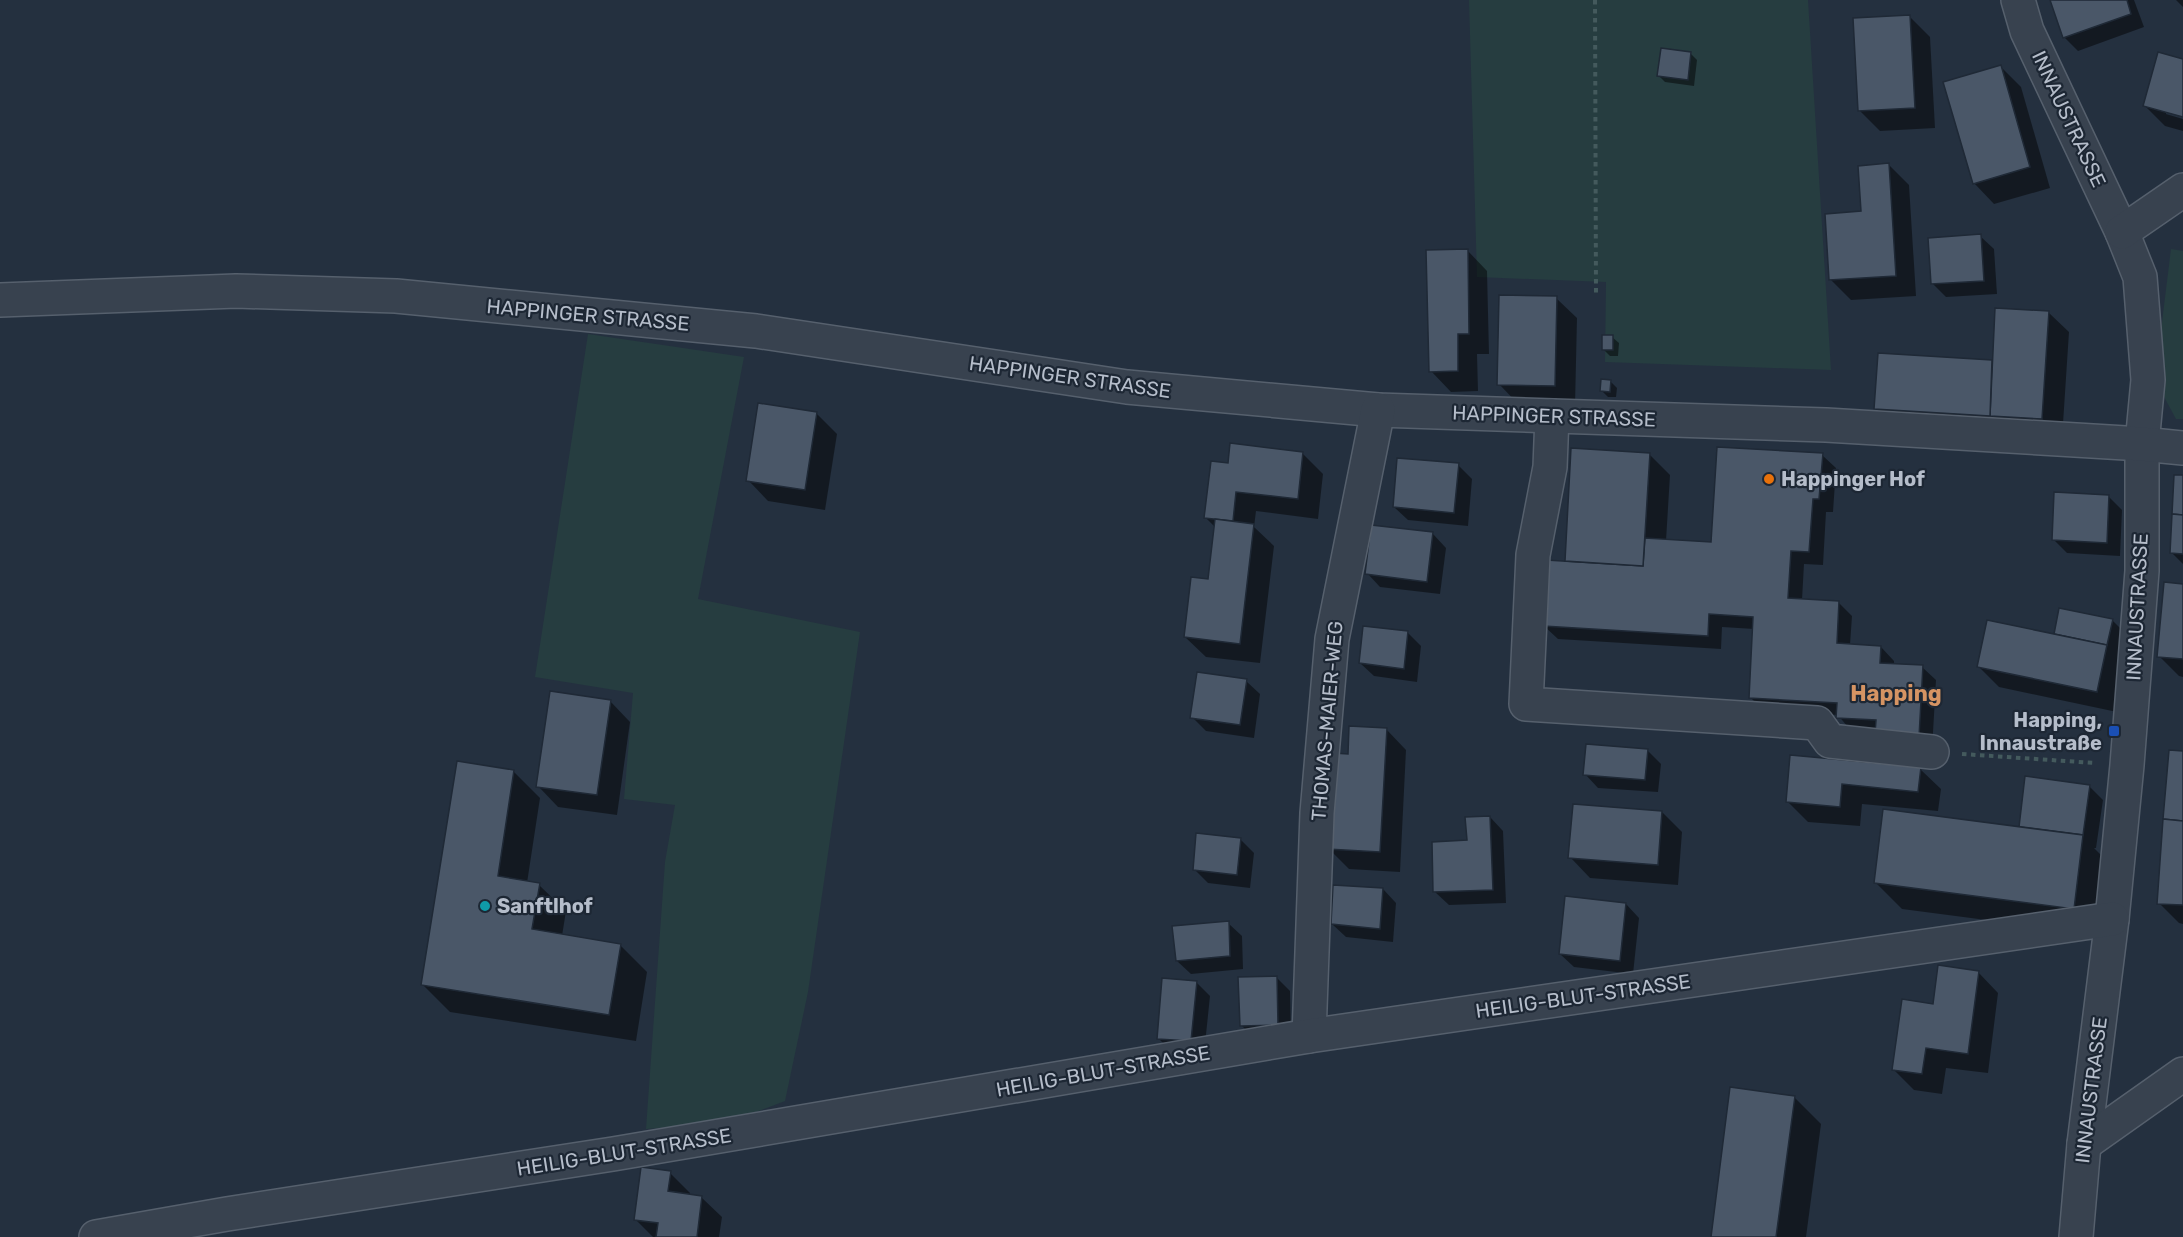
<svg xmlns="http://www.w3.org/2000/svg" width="2183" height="1237" font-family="Rubik,sans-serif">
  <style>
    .green { fill: #263d40 }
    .shadow { fill: #0007 }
    .building { fill: #4a5768; stroke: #1f2936; stroke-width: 1.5 }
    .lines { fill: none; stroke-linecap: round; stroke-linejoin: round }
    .minor-casing { stroke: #56606d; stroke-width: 36 }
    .path { stroke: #445a5d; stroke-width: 4; stroke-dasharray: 4.5 4.5; stroke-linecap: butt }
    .minor { stroke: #38424f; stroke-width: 33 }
    .food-dot { fill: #e8710a; stroke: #1d2734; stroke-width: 2 }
    .transit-dot { fill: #1a4fb4; stroke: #1d2734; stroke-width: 2 }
    .culture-dot { fill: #0f9aa8; stroke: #1d2734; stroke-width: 2 }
    .labels { text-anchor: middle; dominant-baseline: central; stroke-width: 4.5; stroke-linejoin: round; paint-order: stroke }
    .street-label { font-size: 20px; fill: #b5bdca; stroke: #1d2734 }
    .poi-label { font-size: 20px; font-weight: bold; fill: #b5bdca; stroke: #1d2734; text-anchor: start }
    .quarter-label { font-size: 22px; font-weight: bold; fill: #d69463; stroke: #1d2734 }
  </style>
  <rect width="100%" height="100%" fill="#24303f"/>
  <!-- green -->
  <g class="green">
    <path d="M1469,0H1808L1831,370L1605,362L1606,282L1477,277Z"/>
    <path d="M2171,249L2183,251V419H2176L2162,393L2158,355Z"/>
    <path d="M588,334L744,357L698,599L860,632L808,992L785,1101L727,1123L646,1129L665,862L675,805L624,799L633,693L535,677Z"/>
  </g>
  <!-- shadow -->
  <g class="shadow">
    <path d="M2051,0H2134L2144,27L2078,51L2064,37Z"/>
    <path d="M2176,0H2183V7Z"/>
    <path d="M1909,16L1930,37L1935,128L1880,131L1860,111Z"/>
    <path d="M1690,53L1697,60L1694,86L1665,82L1659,76Z"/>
    <path d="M2183,61V116L2166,111V114L2183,119V131L2165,126L2144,105Z"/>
    <path d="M2001,67L2021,87L2050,188L1994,204L1974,183Z"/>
    <path d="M1889,165L1909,185L1916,296L1851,300L1831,280L1863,213Z"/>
    <path d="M1980,236L1994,249L1997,294L1946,297L1932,283Z"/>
    <path d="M1467,250L1487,271L1489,354H1477L1478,391L1451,392L1431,371Z"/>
    <path d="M1556,298L1577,318L1575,406L1519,405L1499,384Z"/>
    <path d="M2048,312L2069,332L2062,439L1896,429L1876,409L1879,355L1994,362Z"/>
    <path d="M1612,337L1619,343L1618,356H1610L1603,349Z"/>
    <path d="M1610,381L1617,388L1616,397H1608L1601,390Z"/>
    <path d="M816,413L837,434L825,510L768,501L748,480Z"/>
    <path d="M1302,453L1323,474L1318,519L1256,511L1254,527L1274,546L1260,663L1206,657L1185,637L1210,581L1216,528L1206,518L1229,465Z"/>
    <path d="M1649,454L1670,475L1666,541L1713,544L1822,455L1836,468L1833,512H1826L1823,565L1804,564L1802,600L1838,602L1852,616L1850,645L1881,647L1894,661V665L1922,667L1936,680L1932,750L1851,731L1838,715L1764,711L1750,697L1754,629L1722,627L1721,649L1558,639L1544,626L1569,563L1567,560Z"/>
    <path d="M1458,465L1472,479L1468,526L1408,520L1394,507Z"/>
    <path d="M2183,477V564L2172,553Z"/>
    <path d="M2109,497L2122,510L2120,556L2067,553L2053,539Z"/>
    <path d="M1433,534L1446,548L1440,594L1380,587L1367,573Z"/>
    <path d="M2183,585V677L2179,676L2159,656Z"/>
    <path d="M2112,620L2126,634L2117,712L1999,687L1979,667L2059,636Z"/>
    <path d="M1408,633L1421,646L1417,682L1374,676L1360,663Z"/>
    <path d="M1246,681L1260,694L1254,738L1206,731L1192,717Z"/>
    <path d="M610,701L630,722L617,815L558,807L538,786Z"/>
    <path d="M1386,729L1406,750L1400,872L1349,869L1329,849Z"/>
    <path d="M1647,750L1661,764L1658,792L1598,788L1585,774Z"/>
    <path d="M2183,753V924L2179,923L2159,903Z"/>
    <path d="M1792,756L1920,769L1941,789L1938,811L1862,804L1860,826L1808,822L1787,801Z"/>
    <path d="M459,763L514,772L540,798L527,883L539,885L566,911L562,936L620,945L647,972L636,1041L450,1012L423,985Z"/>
    <path d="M2089,786L2103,800L2096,848H2094L2109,863L2100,935L1902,909L1875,882L2020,828Z"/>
    <path d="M1662,812L1682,832L1678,885L1590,878L1570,857Z"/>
    <path d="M1490,817L1503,831L1506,903L1449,905L1435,892Z"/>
    <path d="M1240,839L1254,853L1250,888L1208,883L1194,869Z"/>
    <path d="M1383,889L1396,903L1393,942L1346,937L1332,924Z"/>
    <path d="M1626,904L1639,918L1633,974L1574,967L1560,954Z"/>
    <path d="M1228,923L1242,936L1243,969L1191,974L1177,961Z"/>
    <path d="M1978,972L1998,993L1988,1073L1946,1068L1942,1094L1914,1090L1894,1070L1934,1005Z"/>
    <path d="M1276,977L1290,991L1291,1038L1255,1039L1241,1025Z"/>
    <path d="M1196,982L1210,996L1204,1054L1172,1052L1159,1039Z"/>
    <path d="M1794,1097L1821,1124L1806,1237H1712Z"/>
    <path d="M670,1173L690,1193V1195L701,1197L722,1217L719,1237H653L636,1220Z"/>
  </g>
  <!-- building -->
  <g class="building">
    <path d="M2050,0H2127L2131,14L2063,38Z"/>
    <path d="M1910,15L1915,108L1858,111L1853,18Z"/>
    <path d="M1661,48L1691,52L1688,80L1657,76Z"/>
    <path d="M2158,52L2183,59V117L2143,106Z"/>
    <path d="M2001,65L2030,167L1973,184L1943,82Z"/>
    <path d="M1889,163L1896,276L1829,280L1825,214L1861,211L1858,166Z"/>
    <path d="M1981,234L1984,281L1931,284L1928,238Z"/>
    <path d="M1468,249L1469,334H1458V371L1429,372L1426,250Z"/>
    <path d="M1499,295L1557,296L1555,386L1497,385Z"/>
    <path d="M1995,308L2049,311L2042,419L1990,416Z"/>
    <rect x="1602" y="335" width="11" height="15"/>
    <path d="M1878,353L1992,360L1990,416L1874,409Z"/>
    <path d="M1601,379L1611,380L1610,392L1600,391Z"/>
    <path d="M758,403L817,412L805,490L746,481Z"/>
    <path d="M1230,443L1303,452L1298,499L1236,492L1233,521L1204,518L1211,461L1228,463Z"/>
    <path d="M1717,447L1823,453L1819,499H1813L1809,552L1791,551L1788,598L1839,601L1837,643L1881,646L1880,663L1923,665L1919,737L1875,734L1876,720L1836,718L1837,703L1749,698L1753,617L1709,614L1708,636L1543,626L1546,560L1643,566L1645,538L1711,542Z"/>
    <path d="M1571,448L1650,453L1643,566L1565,561Z"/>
    <path d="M1397,458L1459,463L1454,513L1393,507Z"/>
    <path d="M2174,475H2183V515L2172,514Z"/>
    <path d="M2054,492L2109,495L2107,543L2052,540Z"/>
    <path d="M2172,514L2183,515V554L2170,553Z"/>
    <path d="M1215,519L1254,524L1240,644L1184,637L1191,577L1208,579Z"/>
    <path d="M1371,525L1433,532L1427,582L1365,574Z"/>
    <path d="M2164,582L2183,584V659L2157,657Z"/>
    <path d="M2059,608L2113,619L2107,645L2054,634Z"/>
    <path d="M1987,620L2107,645L2097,692L1977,667Z"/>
    <path d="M1363,626L1408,631L1404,669L1359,663Z"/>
    <path d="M1197,672L1247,679L1240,725L1190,718Z"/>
    <path d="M550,691L611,700L597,795L536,787Z"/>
    <path d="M1349,726L1387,728L1380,852L1327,849L1333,753L1348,754Z"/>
    <path d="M1586,744L1648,749L1645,780L1583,775Z"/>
    <path d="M2169,750L2183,751V821L2163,819Z"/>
    <path d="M1790,755L1921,767L1918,792L1842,784L1840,807L1786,802Z"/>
    <path d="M457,761L514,770L498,876L540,883L532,929L621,944L609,1015L421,985Z"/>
    <path d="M2025,776L2090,785L2083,835L2019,827Z"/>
    <path d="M1573,804L1662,811L1658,865L1568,858Z"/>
    <path d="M1883,809L2083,835L2074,909L1874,883Z"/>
    <path d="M1490,816L1493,890L1433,892L1432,842L1467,840L1465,817Z"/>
    <path d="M2163,819L2183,821V905L2157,904Z"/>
    <path d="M1196,833L1241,838L1237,875L1193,870Z"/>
    <path d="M1333,885L1383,888L1380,929L1331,924Z"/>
    <path d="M1565,896L1626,903L1620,961L1559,954Z"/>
    <path d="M1229,921L1230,956L1176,961L1172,926Z"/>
    <path d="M1938,965L1979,971L1968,1054L1926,1048L1922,1074L1892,1070L1902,999L1933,1004Z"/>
    <path d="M1277,976L1278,1025L1240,1026L1238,977Z"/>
    <path d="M1162,978L1197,981L1191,1041L1157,1039Z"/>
    <path d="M1730,1087L1795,1096L1776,1237H1711Z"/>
    <path d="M641,1167L671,1171L668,1191L702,1196L697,1237H656L658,1223L634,1220Z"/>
  </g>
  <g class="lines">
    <defs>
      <g id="minor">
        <path d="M2018,0L2027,31L2122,232L2140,277L2148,380L2142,444V571L2127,765L2112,919L2084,1144L2076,1237"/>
        <path d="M2122,232L2183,190"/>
        <path d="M0,300L236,291L396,296L756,331L1127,387L1378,410L1826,425L2142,444L2183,448"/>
        <path d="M1552,416L1550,467L1533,555L1526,704L1817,723L1830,741L1932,752"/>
        <path d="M1309,1036L1317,813L1332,639L1378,410"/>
        <path d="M2084,1144L2183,1074"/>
        <path d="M96,1237L227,1214L613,1154L1309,1036L2112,919"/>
      </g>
    </defs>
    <!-- minor casing -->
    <use href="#minor" class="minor-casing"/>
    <!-- path -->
    <g class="path">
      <path d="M1595,0L1596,297"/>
      <path d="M1962,754L2095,763"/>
    </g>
    <!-- minor -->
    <use href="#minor" class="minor"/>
  </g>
  <!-- markers -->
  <circle class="food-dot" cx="1769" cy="479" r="6"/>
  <rect class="transit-dot" x="2108" y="725" width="12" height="12" rx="3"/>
  <circle class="culture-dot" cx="485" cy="906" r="6"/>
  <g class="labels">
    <!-- street labels -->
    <g class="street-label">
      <text transform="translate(2069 119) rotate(65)">INNAUSTRASSE</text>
      <text transform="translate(588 315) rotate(5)">HAPPINGER STRASSE</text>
      <text transform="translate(1070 377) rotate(8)">HAPPINGER STRASSE</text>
      <text transform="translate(1554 416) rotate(2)">HAPPINGER STRASSE</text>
      <text transform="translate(2137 607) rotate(-87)">INNAUSTRASSE</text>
      <text transform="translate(1327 721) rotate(-85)">THOMAS-MAIER-WEG</text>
      <text transform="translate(1583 996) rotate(-8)">HEILIG-BLUT-STRASSE</text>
      <text transform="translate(1103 1071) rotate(-10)">HEILIG-BLUT-STRASSE</text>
      <text transform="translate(2091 1090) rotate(-83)">INNAUSTRASSE</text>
      <text transform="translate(624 1152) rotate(-9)">HEILIG-BLUT-STRASSE</text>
    </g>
    <!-- poi labels -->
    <g class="poi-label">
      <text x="1781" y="479">Happinger Hof</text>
      <text x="2102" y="720" text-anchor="end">Happing,<tspan x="2102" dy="23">Innaustraße</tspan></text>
      <text x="497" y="906">Sanftlhof</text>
    </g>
    <!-- quarter labels -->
    <g class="quarter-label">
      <text x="1896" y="693">Happing</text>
    </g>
  </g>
</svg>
